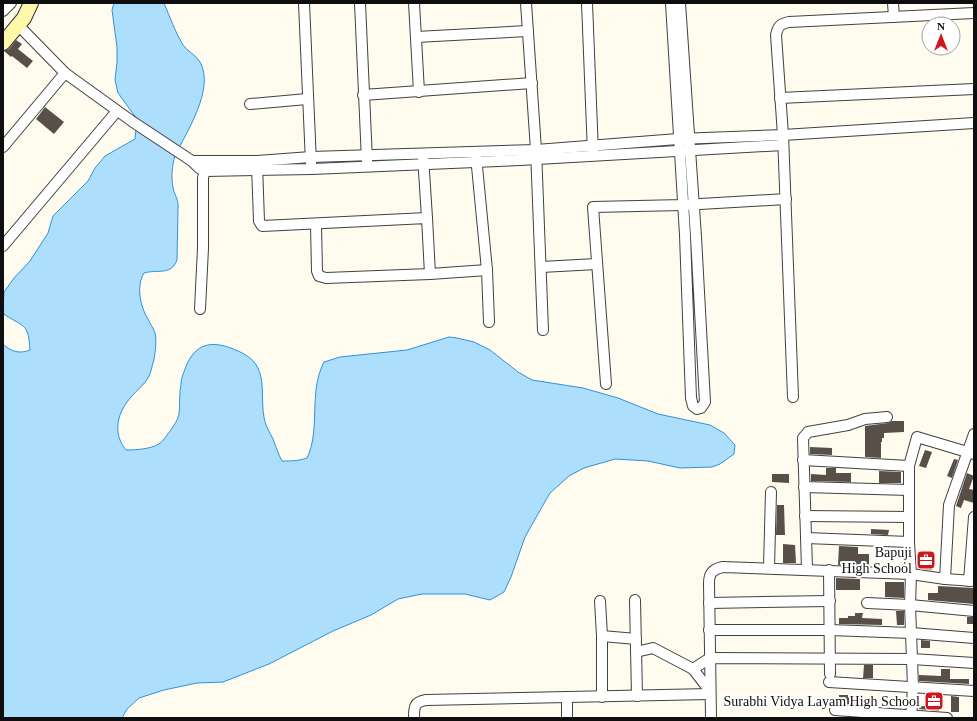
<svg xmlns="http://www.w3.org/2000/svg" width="977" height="721" font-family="Georgia,serif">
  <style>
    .water { fill: #addefc; stroke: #2c93db }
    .building { fill: #584f49 }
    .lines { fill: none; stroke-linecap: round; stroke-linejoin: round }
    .minor-casing { stroke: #414141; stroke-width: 12 }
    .secondary-casing { stroke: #303030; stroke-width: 16 }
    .minor { stroke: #fff; stroke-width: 10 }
    .secondary { stroke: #fff7aa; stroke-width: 14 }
    .labels { text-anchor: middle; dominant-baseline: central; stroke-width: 4; stroke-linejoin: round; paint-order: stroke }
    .poi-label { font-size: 14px; fill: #0e0e0e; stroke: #fff; text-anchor: end }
  </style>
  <rect width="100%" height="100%" fill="#fffcef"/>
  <!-- water -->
  <path class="water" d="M114,3H164C170,17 175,32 183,45C187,51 196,55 200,62C215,88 187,132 175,155C172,167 171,176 173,188C175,197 179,199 178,209L177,260C171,276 158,269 144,273C136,286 140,306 148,319C150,324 153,327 155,333C157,341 155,352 154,360C152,365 151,373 148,378C144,385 137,390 132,396C117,412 112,433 126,450C137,450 150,449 159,444C164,441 167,434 171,430C174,425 178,420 179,414C180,404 179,394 181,384C181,379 183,374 185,369C195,341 214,340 238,351C272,365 258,394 265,422C267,428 270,433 273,439C276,446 278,454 282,461C291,461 298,461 307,458C321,429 308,393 324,362L340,357L407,350L449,337L457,338L474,342L490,350L518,372L532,380L583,388L618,398L658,414L710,425L724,433L735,445L734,454L720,464L712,467L680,468L648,461L615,459L584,468L569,476L550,493L534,521L525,537L511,577L504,592L490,600L465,594H422L398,599L371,615L333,631L269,664L223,682L197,683L164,690L139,698L127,709L122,718H3V344C11,352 20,354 30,350C28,324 26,328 5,315L3,312L4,292L14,278L30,261L48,233L53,216L88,181L95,168L105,156L135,139L137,119L118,93L115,80L117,63V47L112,10Z"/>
  <!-- building -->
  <g class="building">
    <path d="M16,40L22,44L18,49L33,61L27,68L12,56L11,57L4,51L9,49Z"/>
    <path d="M45,107L64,122L54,134L36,119Z"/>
    <path d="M892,421H904V432L884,433V438H882V442H881V458L865,457V426L888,423Z"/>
    <path d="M810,447L832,448V455L810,454Z"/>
    <path d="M925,450L932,452L926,468L919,466Z"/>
    <path d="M954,459L958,460L952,478L947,476Z"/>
    <path d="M826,468H836V473H851V482L811,481V474L826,475Z"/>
    <path d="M879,471L901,472V483H879Z"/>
    <path d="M967,473L974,476L969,489L974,490V503L964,500L961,508L956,506Z"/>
    <path d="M772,474H789V483L772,482Z"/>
    <path d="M777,505H784L785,535H776Z"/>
    <path d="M871,529L889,530L888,535L871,534Z"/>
    <path d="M783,544L795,545L796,563H783Z"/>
    <path d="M839,546L858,547V554H869V566L838,565Z"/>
    <path d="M921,556L934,558L932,570L920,569Z"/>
    <path d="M836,578L860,579V590H836Z"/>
    <path d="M885,582H904V598L885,597Z"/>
    <path d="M938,586L974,588V604L928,600V593H938Z"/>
    <path d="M896,611H904V625H897Z"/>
    <path d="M855,613H863L862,618L882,619V625L839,624V618H848V616H855Z"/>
    <rect x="967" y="617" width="7" height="7"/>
    <path d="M921,640L930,641V648H921Z"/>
    <path d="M864,665H873V678H863Z"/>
    <path d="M941,669H950V679H969V684L919,681V675L941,676Z"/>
    <path d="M839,695H862V698L875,699V706L839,704Z"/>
    <path d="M951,696L959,697V712H951Z"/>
    <path d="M919,706H939V711L919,709Z"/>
  </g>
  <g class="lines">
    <defs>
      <g id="minor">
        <path d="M304,3L311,163"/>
        <path d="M360,3L367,161"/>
        <path d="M414,3L419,92"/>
        <path d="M526,3L536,150L543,330"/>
        <path d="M587,3L593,153"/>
        <path d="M671,3L685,235L691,398L693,406L697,409L701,408L705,402L696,237L680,3"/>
        <path d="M893,3L894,17"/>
        <path d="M3,11L11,3"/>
        <path d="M18,25L65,73L133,122L192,161L199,168L205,171L312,169L520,160L783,145"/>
        <path d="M416,37L528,31"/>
        <path d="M363,95L532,83"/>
        <path d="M780,98L974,89"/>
        <path d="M250,104L307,99"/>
        <path d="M3,147L65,73"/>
        <path d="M423,156L427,218"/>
        <path d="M476,156L487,270"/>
        <path d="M192,161H257L311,157L536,150L678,139L783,135L974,123"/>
        <path d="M257,165L259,221L262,226L427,218L430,274L487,270L489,322"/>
        <path d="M316,225L317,271L319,276L326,278L430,274"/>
        <path d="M3,246L117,111"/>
        <path d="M541,267L597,264"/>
        <path d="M200,309L203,248V178L206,165"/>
        <path d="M606,384L593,207L683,205L786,199"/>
        <path d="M793,397L783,135L776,35C778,26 780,24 789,22L974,13"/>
        <path d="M803,460L909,466"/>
        <path d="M804,487L909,490"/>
        <path d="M805,516L909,517"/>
        <path d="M806,538L909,542"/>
        <path d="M769,568L771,492"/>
        <path d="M807,569L803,438L808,432L848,425L865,419L887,417"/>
        <path d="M829,570L830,674"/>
        <path d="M945,579L949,505L974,434"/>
        <path d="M969,581L974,517"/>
        <path d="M635,600L637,696"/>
        <path d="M600,601L602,636V697"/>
        <path d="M709,603L830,601"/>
        <path d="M867,603L910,605L974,611"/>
        <path d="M709,630H830L911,633L974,638"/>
        <path d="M602,636L636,639"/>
        <path d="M636,652L653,648L693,669L710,658L912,659L974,663"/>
        <path d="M693,669L710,691"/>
        <path d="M829,682L974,691"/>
        <path d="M567,698V718"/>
        <path d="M835,710L947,718"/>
        <path d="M414,718C414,707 414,702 426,700L710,694"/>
        <path d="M711,718L709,583C709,573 713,569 723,567L911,574L945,579L974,581"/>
        <path d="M911,718L913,687L910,605L911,574L909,542V466L917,437L974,454"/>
      </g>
      <path id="secondary" d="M3,43L24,18L31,3"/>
    </defs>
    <!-- minor casing -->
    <use href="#minor" class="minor-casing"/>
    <!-- secondary casing -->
    <use href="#secondary" class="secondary-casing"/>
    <!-- minor -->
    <use href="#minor" class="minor"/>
    <!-- secondary -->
    <use href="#secondary" class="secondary"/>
  </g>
  <!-- icons -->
  <defs>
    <symbol id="office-square" viewBox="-11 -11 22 22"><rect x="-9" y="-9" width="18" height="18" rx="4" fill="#cd171d" stroke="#fff"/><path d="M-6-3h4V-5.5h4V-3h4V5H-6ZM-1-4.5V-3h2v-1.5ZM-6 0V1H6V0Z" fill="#fff"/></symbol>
  </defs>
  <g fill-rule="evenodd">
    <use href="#office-square" x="915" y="549" width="22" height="22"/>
    <use href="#office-square" x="923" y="690" width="22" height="22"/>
  </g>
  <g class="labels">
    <!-- poi labels -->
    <g class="poi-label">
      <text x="912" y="552">Bapuji<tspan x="912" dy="16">High School</tspan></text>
      <text x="920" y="701">Surabhi Vidya Layam High School</text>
    </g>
  </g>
  <!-- border -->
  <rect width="977" height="721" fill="none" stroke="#0e0e0e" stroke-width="8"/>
  <!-- north arrow -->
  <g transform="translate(941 36)"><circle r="19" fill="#ffffff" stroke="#9f9f9f"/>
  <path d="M0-3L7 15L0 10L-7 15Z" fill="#cd171d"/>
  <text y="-6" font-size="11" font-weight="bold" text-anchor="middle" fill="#0e0e0e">N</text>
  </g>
</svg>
